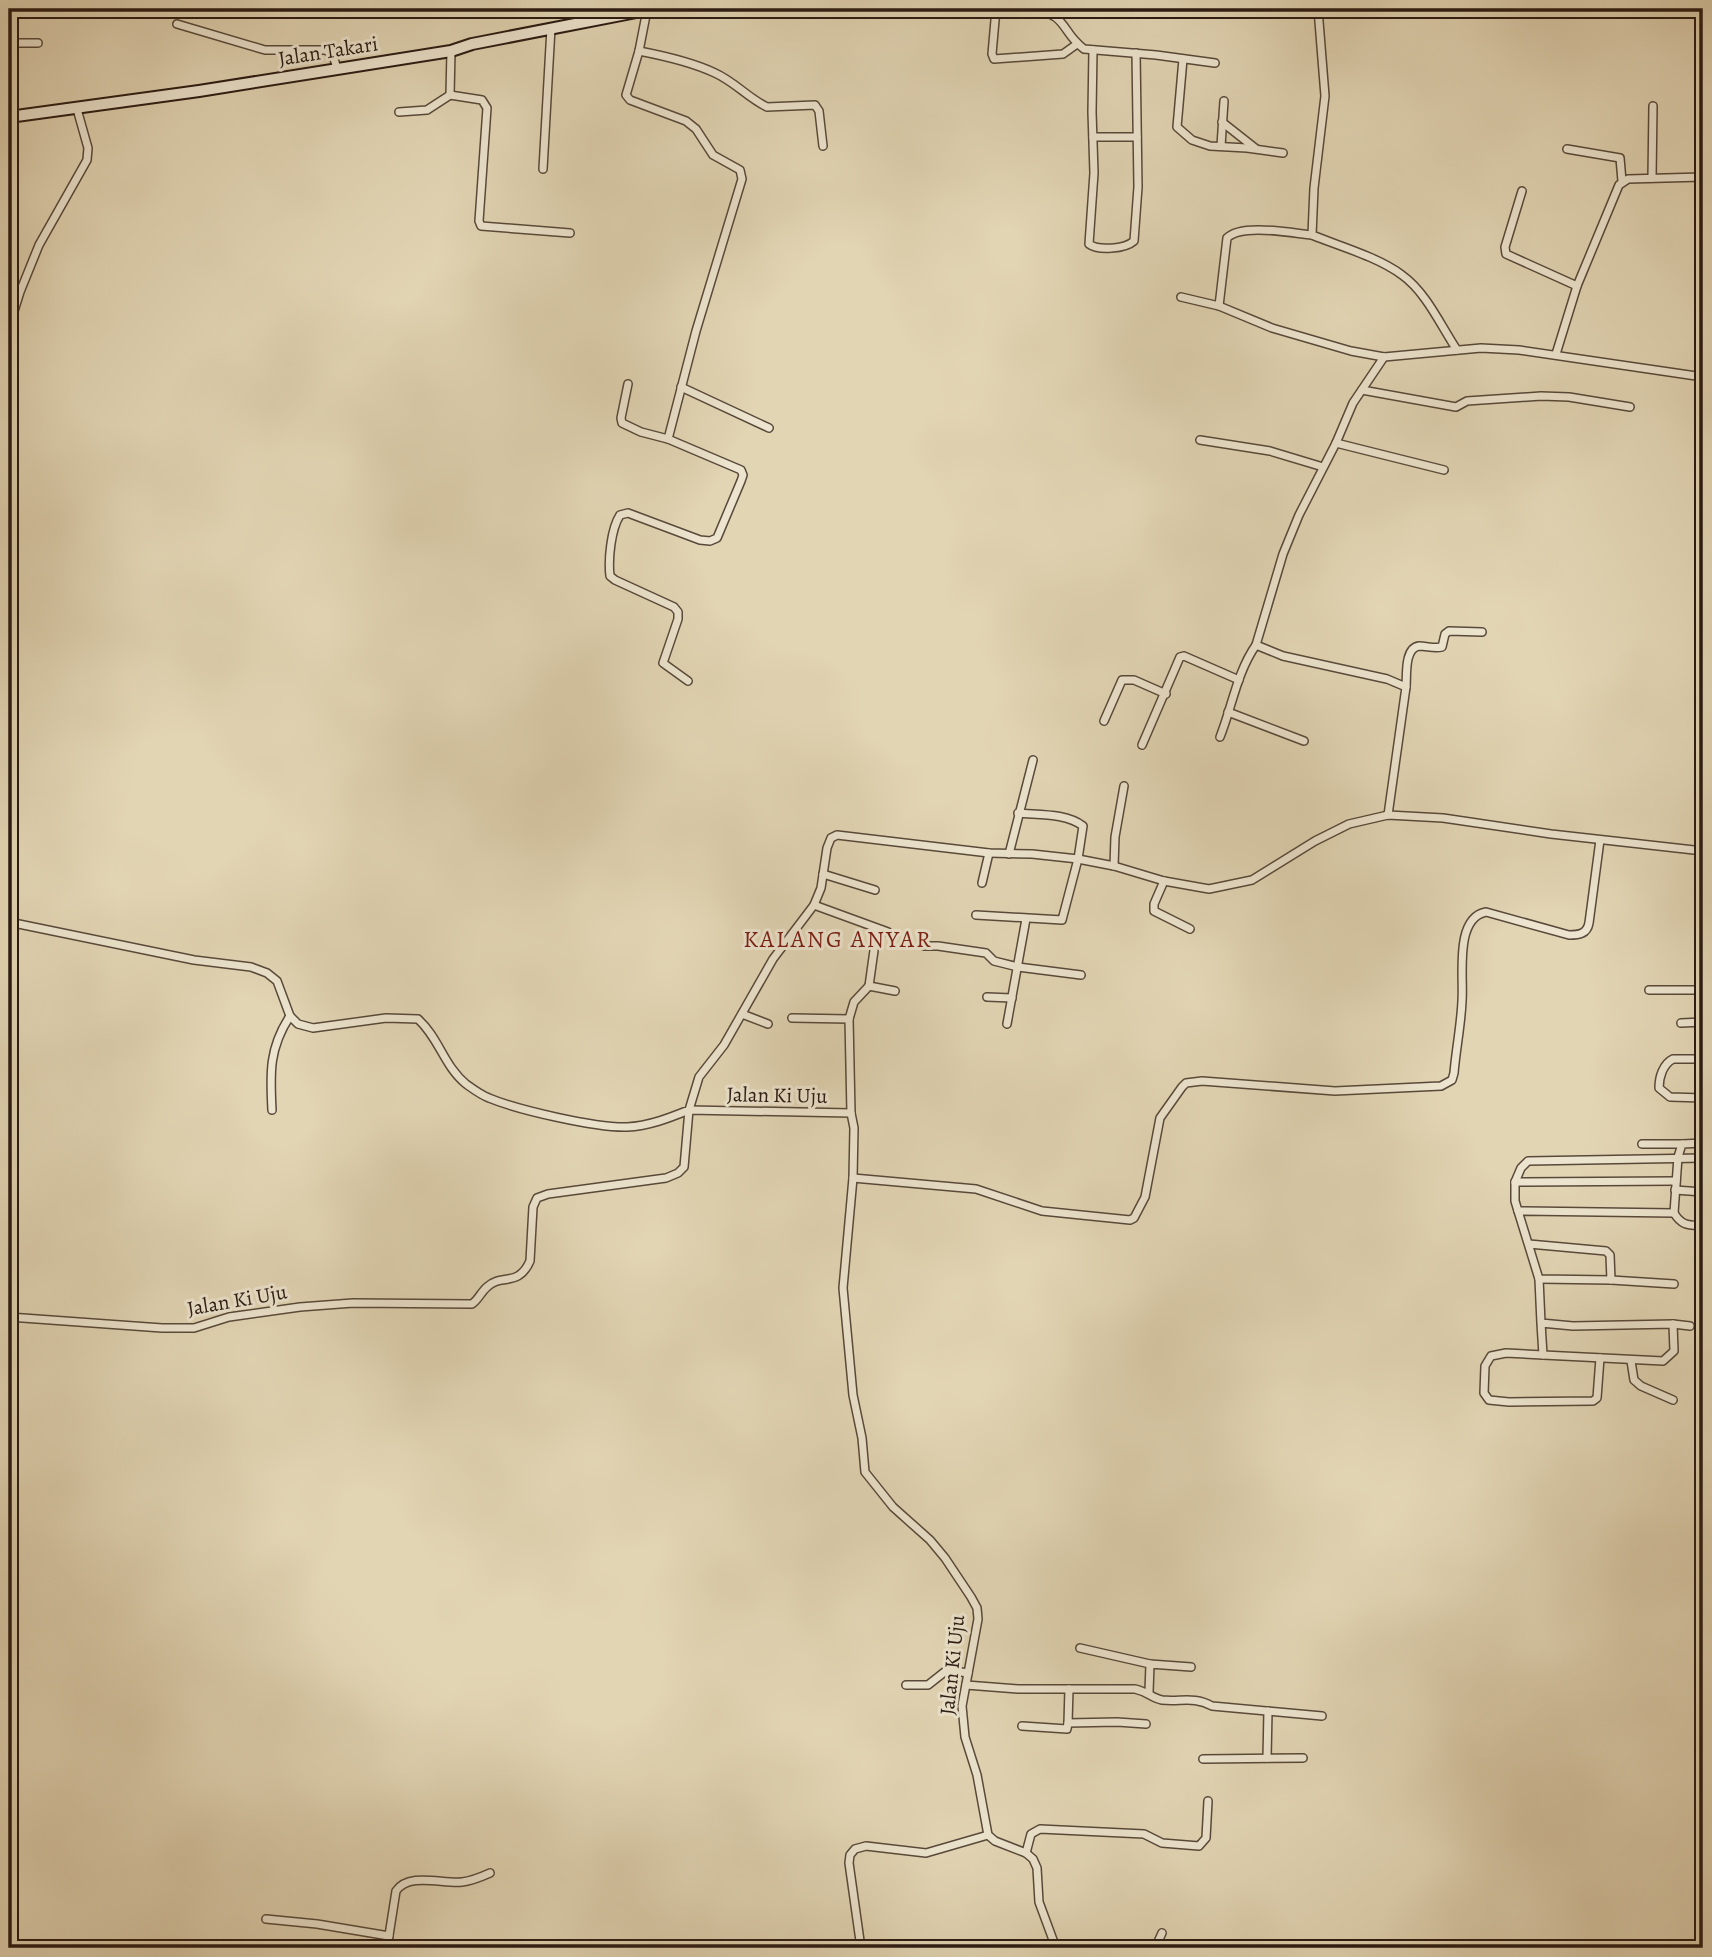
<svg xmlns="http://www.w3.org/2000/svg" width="1712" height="1957" font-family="Alegreya,serif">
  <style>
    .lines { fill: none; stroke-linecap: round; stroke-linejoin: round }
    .street-casing { stroke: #58493a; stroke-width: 10 }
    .secondary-casing { stroke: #2a1a12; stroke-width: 14 }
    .street { stroke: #ece4ce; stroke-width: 7 }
    .secondary { stroke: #ece4ce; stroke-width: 10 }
    .labels { text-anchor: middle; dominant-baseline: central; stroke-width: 6; stroke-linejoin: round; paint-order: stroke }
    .street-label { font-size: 21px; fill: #2a1a12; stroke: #ece4ce }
    .quarter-label { font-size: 24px; letter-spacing: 2px; fill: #7a1f14; stroke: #ece4ce }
  </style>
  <rect width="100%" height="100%" fill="#e2d5b4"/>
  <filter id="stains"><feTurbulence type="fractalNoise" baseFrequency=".00286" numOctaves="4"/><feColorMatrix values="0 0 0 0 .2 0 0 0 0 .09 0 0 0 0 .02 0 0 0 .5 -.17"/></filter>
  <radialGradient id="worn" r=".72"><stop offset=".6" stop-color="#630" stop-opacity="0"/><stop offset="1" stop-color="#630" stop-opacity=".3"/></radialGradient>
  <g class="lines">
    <defs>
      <g id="street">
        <path d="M996,9L992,54L994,59L1063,54L1077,44"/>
        <path d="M1032,9C1069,15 1060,31 1084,49L1156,55L1215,63"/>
        <path d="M1318,9L1325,96L1314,188L1312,235C1339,246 1378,257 1402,275C1426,292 1441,326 1457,350"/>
        <path d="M647,10L639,51L626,95L630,100L686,121L696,129L713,155L740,170L742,179L696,331L668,439L741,470L743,475L741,481L717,538L710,541L700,540L628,513L620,515C611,529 608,559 610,576L615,580L674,607L678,612V619L663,663L688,681"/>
        <path d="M177,24L265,50H326L333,56L337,68"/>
        <path d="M9,43H38"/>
        <path d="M1093,50L1092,112L1094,173L1089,244C1098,251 1125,249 1134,241L1138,187L1136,53"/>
        <path d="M451,51L450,95L482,100L487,108L479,221L481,226L570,233"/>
        <path d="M639,51C665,56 692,62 715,73C735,82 748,98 767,107L815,105L819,111L823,146"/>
        <path d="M1183,59L1177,127L1192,140L1210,146L1247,148L1283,153"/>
        <path d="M399,112L427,110L450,95"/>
        <path d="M1222,122L1255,148"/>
        <path d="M1093,137H1137"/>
        <path d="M1221,146L1224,101"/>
        <path d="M1567,149L1620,158L1622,181"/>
        <path d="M543,169L551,28"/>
        <path d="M1652,178L1653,106"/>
        <path d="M1522,191L1505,247L1506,254L1577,286"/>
        <path d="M1181,297L1219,306L1272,328L1351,351L1384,357L1481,348L1519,350L1703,377"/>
        <path d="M1219,306L1227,238C1241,223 1291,233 1312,235"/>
        <path d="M9,327L20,292L39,245L87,160L88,148L77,109"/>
        <path d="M1556,354L1577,286L1619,185L1628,179L1703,177"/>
        <path d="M1384,357L1353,403L1336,443L1299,515L1283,554L1256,645L1283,656L1387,679L1406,687L1388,815"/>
        <path d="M628,384L621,418L622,423L641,432L668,439"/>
        <path d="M681,387L769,428"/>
        <path d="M1362,390L1456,407L1467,401L1541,396L1569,397L1630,407"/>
        <path d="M1200,440L1270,451L1323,467"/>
        <path d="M1336,443L1444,470"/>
        <path d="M1406,687C1407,676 1404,648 1419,646C1427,646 1434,649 1442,647L1445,634L1449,631L1482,632"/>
        <path d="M1228,712L1304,741"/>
        <path d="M1104,721L1122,680H1134L1166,694"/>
        <path d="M1220,737C1232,707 1237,672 1256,645"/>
        <path d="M1142,745L1180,657L1184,656L1239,680"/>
        <path d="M1009,854L1033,760"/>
        <path d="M1114,866L1115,837L1124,786"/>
        <path d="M823,874L875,890"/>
        <path d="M1164,881L1154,904V911L1190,929"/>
        <path d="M982,883L989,853"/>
        <path d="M814,905L888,932"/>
        <path d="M976,915L1062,920L1078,859L1083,826C1066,813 1039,815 1018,813"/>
        <path d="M9,922L194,960L251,967L267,973L277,981L290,1016L298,1024L313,1028L386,1018L418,1019C439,1038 444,1066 466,1084C473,1089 481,1095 489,1098C518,1110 596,1128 627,1127C649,1126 669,1118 689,1110L699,1077L724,1045L773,959L814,905L821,888L827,848L831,838L837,835L989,853L1032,854L1078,859L1114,866L1164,881L1209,889L1252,880L1315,841L1349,824L1388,815L1443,818L1551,834L1703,851"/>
        <path d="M924,946H938L986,953L994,961L1018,967L1081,975"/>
        <path d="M869,986L877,929"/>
        <path d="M1649,990H1703"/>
        <path d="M987,997L1012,998"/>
        <path d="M742,1014L768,1024"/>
        <path d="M792,1018L849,1019L851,1113"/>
        <path d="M849,1019L854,1002L869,986L895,991"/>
        <path d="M1681,1023L1703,1022"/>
        <path d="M1007,1024L1026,919"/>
        <path d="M1703,1059H1673C1663,1064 1659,1077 1659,1088L1670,1097L1703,1098"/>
        <path d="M272,1110C270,1073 269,1048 290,1016"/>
        <path d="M1642,1144H1682"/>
        <path d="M853,1178L976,1189L1042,1211L1130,1220L1134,1218L1145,1197L1160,1118L1182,1087L1186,1083L1202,1081L1335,1091L1441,1086L1452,1080L1454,1073C1456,1049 1461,1025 1462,1001C1464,977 1454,918 1486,912L1569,935C1579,935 1587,934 1589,923L1600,840"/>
        <path d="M1515,1182L1521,1168L1528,1161L1703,1158"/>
        <path d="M1675,1190L1703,1192"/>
        <path d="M1518,1211L1515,1201V1182L1676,1181"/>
        <path d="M1674,1213C1682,1226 1688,1225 1703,1226"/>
        <path d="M1529,1244L1606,1251L1610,1255L1611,1280L1539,1279L1518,1211L1674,1213L1678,1157L1682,1144L1703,1143"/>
        <path d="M1539,1279L1541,1323L1573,1326L1673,1324L1674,1351L1663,1361L1543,1355L1541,1323"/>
        <path d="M1611,1280L1674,1284"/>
        <path d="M9,1317L162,1328H194L229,1317L300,1307L353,1303L472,1304C479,1299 481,1292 487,1287C501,1273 518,1288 530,1261L533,1207L537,1198L548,1194L666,1178L678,1173L684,1167L689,1110L851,1113L854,1128L853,1178L843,1288L853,1395L862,1438L865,1472L893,1507L930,1540L945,1558L971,1597L977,1608L978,1619L962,1706L965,1737L977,1775L988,1835L995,1841L1026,1853L1033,1859L1037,1868L1039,1902L1056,1948"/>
        <path d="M1673,1324L1690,1326"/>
        <path d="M1543,1355L1506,1353L1491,1356L1485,1366L1484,1393L1489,1400L1509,1402L1593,1401L1597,1398L1600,1358"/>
        <path d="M1631,1361L1634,1380L1641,1386L1673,1400"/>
        <path d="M1080,1648L1150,1664"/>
        <path d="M906,1685H928L947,1670L968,1673"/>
        <path d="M966,1685L1018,1689H1135C1148,1692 1152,1698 1162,1700C1181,1702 1194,1696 1212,1706L1322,1716"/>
        <path d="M1069,1689L1068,1723L1117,1722L1146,1724"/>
        <path d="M1149,1692L1150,1664L1191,1667"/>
        <path d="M1022,1726L1067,1729L1068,1723"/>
        <path d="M1267,1758L1268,1711"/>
        <path d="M1203,1759L1303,1758"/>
        <path d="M1026,1853L1031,1834L1040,1829L1144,1834L1162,1843L1199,1846L1206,1838L1208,1801"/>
        <path d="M266,1919L317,1924L389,1936"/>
        <path d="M1054,1945L1147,1946L1157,1944L1162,1933"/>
        <path d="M9,1947L34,1948"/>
        <path d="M387,1948L396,1891C409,1872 442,1884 462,1882C472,1881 481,1877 490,1873"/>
        <path d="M861,1948L849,1863L850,1855L855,1849L866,1846L926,1853L988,1835"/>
      </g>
      <path id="secondary" d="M9,117L199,91L451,51L472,44L652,9"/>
    </defs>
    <!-- street casing -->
    <use href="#street" class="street-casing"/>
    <!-- secondary casing -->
    <use href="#secondary" class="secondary-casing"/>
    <!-- street -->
    <use href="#street" class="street"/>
    <!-- secondary -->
    <use href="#secondary" class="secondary"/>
  </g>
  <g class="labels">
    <!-- street labels -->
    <g class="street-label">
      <text transform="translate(328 51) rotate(-9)">Jalan Takari</text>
      <text transform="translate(777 1095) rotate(1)">Jalan Ki Uju</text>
      <text transform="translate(237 1300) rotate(-10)">Jalan Ki Uju</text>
      <text transform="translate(952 1665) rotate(-84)">Jalan Ki Uju</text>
    </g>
    <!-- quarter labels -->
    <g class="quarter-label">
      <text x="838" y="939">KALANG ANYAR</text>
    </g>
  </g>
  <!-- margin -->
  <rect width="1712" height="1957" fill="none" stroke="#e2d5b4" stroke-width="35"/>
  <rect x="10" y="10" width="1691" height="1936" fill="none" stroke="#2a1a12" stroke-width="3.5"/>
  <rect x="18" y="18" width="1677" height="1922" fill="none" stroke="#2a1a12" stroke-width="2"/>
  <rect width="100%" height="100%" filter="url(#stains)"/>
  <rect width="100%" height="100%" fill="url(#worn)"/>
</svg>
